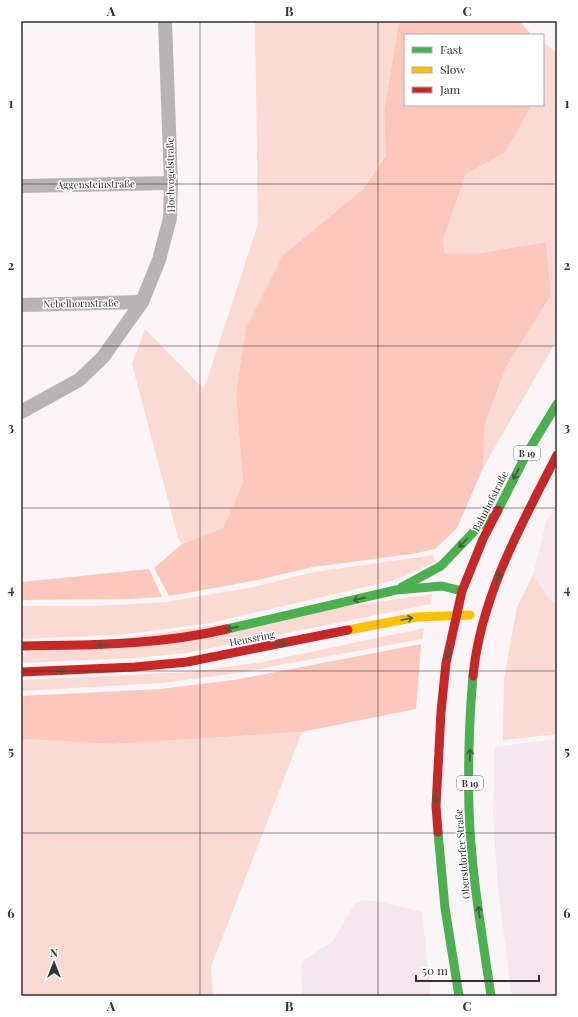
<svg xmlns="http://www.w3.org/2000/svg" width="578" height="1017" font-family="'Playfair Display',serif">
  <style>
    .built { fill: #f6e7ef }
    .green { fill: #fcdad4 }
    .forest { fill: #fcc8be }
    .lines { fill: none; stroke-linecap: round; stroke-linejoin: round }
    .street { stroke: #b8b4b6; stroke-width: 14 }
    .fast { stroke: #4caf50; stroke-width: 9 }
    .slow { stroke: #ffc107; stroke-width: 9 }
    .jam { stroke: #c62828; stroke-width: 9 }
    .oneway { stroke: #3d5c3d }
    .grid { fill: none; stroke: #353033; stroke-width: 1; stroke-opacity: 0.55 }
    .labels { text-anchor: middle; dominant-baseline: central; stroke-width: 3; stroke-linejoin: round; paint-order: stroke }
    .shield { fill: #fff; stroke: #726e70; stroke-width: 1 }
    .shield-label { font-size: 9px; font-weight: bold; fill: #353033 }
    .street-label { font-size: 10px; fill: #353033; stroke: #fff }
    .neatline { fill: none; stroke: #353033; stroke-width: 1.5 }
    .grid-label { font-size: 13px; text-anchor: middle; font-weight: bold; fill: #353033 }
  </style>
  <rect width="100%" height="100%" fill="#fbf5f8"/>
  <!-- built -->
  <g class="built">
    <path d="M557,504V604L551,601L533,575L546,523Z"/>
    <path d="M557,739V996H512L498,889L493,817L495,747Z"/>
    <path d="M363,900L377,901L422,912L431,996H302L301,962L332,942L355,904Z"/>
  </g>
  <!-- green -->
  <g class="green">
    <path d="M255,21H399L384,112L386,154L363,189L283,255L236,395L243,483L223,528L182,544L178,538L132,364L145,329L204,389L258,224Z"/>
    <path d="M543,42L557,53V340L483,468L485,424L506,367L551,295L546,242L474,254L445,253L443,240L466,174L505,153L532,105H543Z"/>
    <path d="M433,555L435,562L395,580L205,624L118,635L21,639V606H96L167,602L254,587L314,572Z"/>
    <path d="M533,575L551,601L557,604V734L503,740L504,679L517,607Z"/>
    <path d="M432,594L431,604L186,653L136,658L21,663V653Z"/>
    <path d="M424,628L422,639L231,674L161,683L21,691V680L188,672L263,662Z"/>
    <path d="M302,732L211,967L213,996H21V739L113,744Z"/>
  </g>
  <!-- forest -->
  <g class="forest">
    <path d="M399,21H519L530,33V35H405V105H532L505,153L466,174L443,240L445,253L474,254L546,242L551,295L506,367L485,424L483,468L457,528L435,549L412,554L313,567L253,581L169,596L154,568L182,544L223,528L243,483L236,395L246,328L283,255L363,189L386,155L384,112Z"/>
    <path d="M149,569L162,597L129,599L21,600V582Z"/>
    <path d="M421,644L416,709L302,732L113,744L21,739V696L161,689L234,680Z"/>
  </g>
  <g class="lines">
    <!-- street -->
    <g class="street">
      <path d="M21,186L171,183"/>
      <path d="M21,305L142,302"/>
      <path d="M21,412L79,380L103,357L142,302L159,260L170,218L171,183L165,21"/>
    </g>
    <!-- fast -->
    <g class="fast">
      <path d="M498,510L527,453L557,404"/>
      <path d="M402,587L441,566L488,517"/>
      <path d="M227,629L396,590L442,586L462,591"/>
      <path d="M473,676C469,720 468,765 469,809C471,872 482,934 491,996"/>
      <path d="M438,832L445,908L459,996"/>
    </g>
    <!-- slow -->
    <path class="slow" d="M348,630L417,617L470,615"/>
    <!-- jam -->
    <g class="jam">
      <path d="M21,646C90,645 160,645 227,629"/>
      <path d="M21,672L135,667L187,662L348,630"/>
      <path d="M473,676C481,596 521,525 557,455"/>
      <path d="M438,832L436,806L441,712L446,663L462,591L483,539L498,510"/>
    </g>
  </g>
  <!-- one-way arrows -->
  <defs><path id="oneway-shaft" d="M-6 0H5M1.5-3L5.5 0L1.5 3" fill="none" stroke-width="1.6" stroke-linecap="round" stroke-linejoin="round"/></defs>
  <g class="oneway">
    <use href="#oneway-shaft" transform="translate(516 474) rotate(118)"/>
    <use href="#oneway-shaft" transform="translate(463 543) rotate(134)"/>
    <use href="#oneway-shaft" transform="translate(498 578) rotate(-70)"/>
    <use href="#oneway-shaft" transform="translate(359 599) rotate(167)"/>
    <use href="#oneway-shaft" transform="translate(407 619) rotate(-10)"/>
    <use href="#oneway-shaft" transform="translate(232 628) rotate(167)"/>
    <use href="#oneway-shaft" transform="translate(280 644) rotate(-11)"/>
    <use href="#oneway-shaft" transform="translate(103 645) rotate(178)"/>
    <use href="#oneway-shaft" transform="translate(448 653) rotate(102)"/>
    <use href="#oneway-shaft" transform="translate(60 671) rotate(-2)"/>
    <use href="#oneway-shaft" transform="translate(470 755) rotate(-89)"/>
    <use href="#oneway-shaft" transform="translate(436 797) rotate(93)"/>
    <use href="#oneway-shaft" transform="translate(479 912) rotate(-98)"/>
  </g>
  <!-- grid -->
  <path class="grid" d="M200,21V996M378,21V996M21,184H557M21,346H557M21,508H557M21,671H557M21,833H557"/>
  <g class="labels">
    <!-- shield labels -->
    <g class="shield">
      <rect x="514" y="446" width="26" height="14" rx="3"/>
      <rect x="457" y="776" width="26" height="14" rx="3"/>
    </g>
    <g class="shield-label">
      <text x="527" y="453">B 19</text>
      <text x="470" y="783">B 19</text>
    </g>
    <!-- street labels -->
    <g class="street-label">
      <text transform="translate(170 175) rotate(-91)">Hochvogelstraße</text>
      <text transform="translate(96 184) rotate(-1)">Aggensteinstraße</text>
      <text transform="translate(81 303) rotate(-1)">Nebelhornstraße</text>
      <text transform="translate(490 501) rotate(-63)">Bahnhofstraße</text>
      <text transform="translate(252 638) rotate(-11)">Heussring</text>
      <text transform="translate(462 854) rotate(-95)">Oberstdorfer Straße</text>
    </g>
  </g>
  <!-- border -->
  <rect width="578" height="1017" fill="none" stroke="#ffffff" stroke-width="44"/>
  <!-- legend -->
  <rect x="404" y="34" width="140" height="72" fill="#ffffff" stroke="#aeacad"/>
  <rect x="412" y="47" width="20" height="6" fill="#4caf50" stroke="#aeacad"/>
  <text x="440" y="54" font-size="12" fill="#353033">Fast</text>
  <rect x="412" y="67" width="20" height="6" fill="#ffc107" stroke="#aeacad"/>
  <text x="440" y="74" font-size="12" fill="#353033">Slow</text>
  <rect x="412" y="87" width="20" height="6" fill="#c62828" stroke="#aeacad"/>
  <text x="440" y="94" font-size="12" fill="#353033">Jam</text>
  <!-- north arrow -->
  <g transform="translate(54 963)" stroke="#ffffff" stroke-width="3" paint-order="stroke">
  <path d="M0-3L7 15L0 10L-7 15Z" fill="#353033"/>
  <text y="-6" font-size="11" font-weight="bold" text-anchor="middle" fill="#353033">N</text>
  </g>
  <!-- scale -->
  <path d="M416 975v6h123v-6" fill="none" stroke="#353033" stroke-width="2"/>
  <text x="422" y="975" font-size="12" fill="#353033" stroke="#ffffff" stroke-width="3" paint-order="stroke">50 m</text>
  <rect x="22" y="22" width="534" height="973" class="neatline"/>
  <g class="grid-label">
    <text x="111" y="16">A</text>
    <text x="289" y="16">B</text>
    <text x="467" y="16">C</text>
    <text x="11" y="108">1</text>
    <text x="567" y="108">1</text>
    <text x="11" y="270">2</text>
    <text x="567" y="270">2</text>
    <text x="11" y="432">3</text>
    <text x="567" y="432">3</text>
    <text x="11" y="594">4</text>
    <text x="567" y="594">4</text>
    <text x="11" y="756">5</text>
    <text x="567" y="756">5</text>
    <text x="11" y="918">6</text>
    <text x="567" y="918">6</text>
    <text x="111" y="1011">A</text>
    <text x="289" y="1011">B</text>
    <text x="467" y="1011">C</text>
  </g>
</svg>
